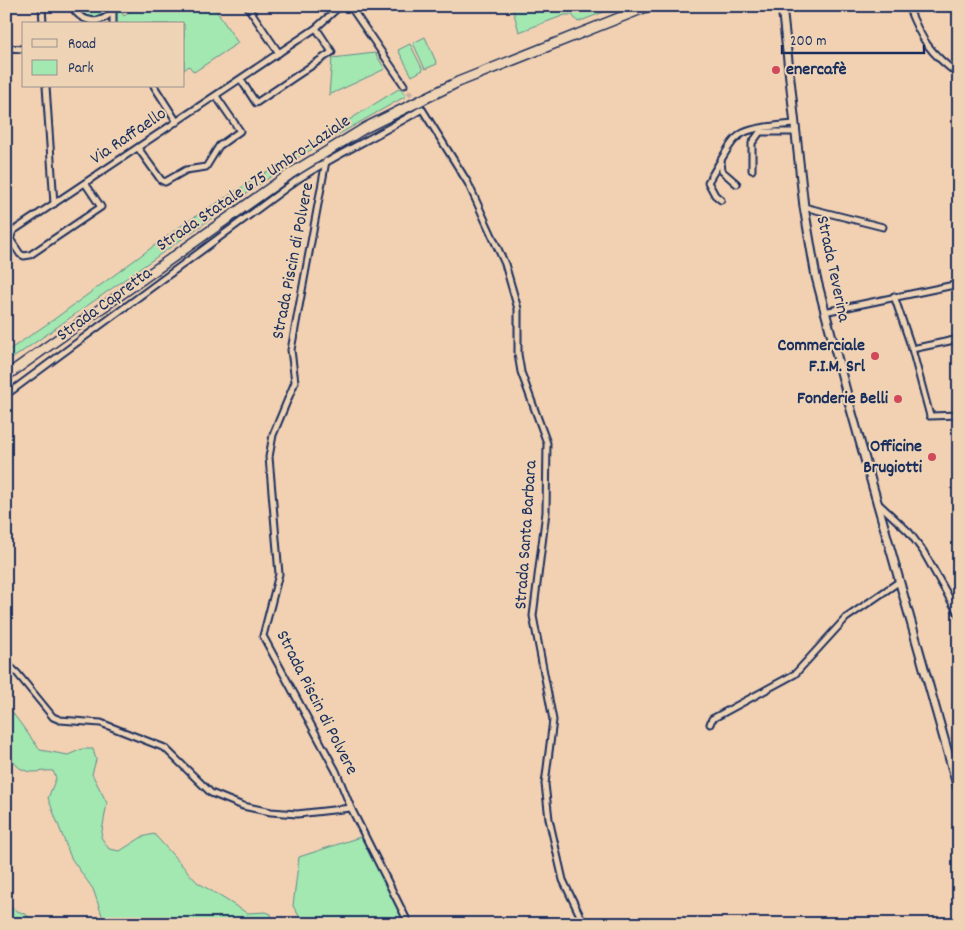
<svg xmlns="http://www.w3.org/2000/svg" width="965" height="930" font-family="Dekko,sans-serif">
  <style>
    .green { fill: #a3e7b1; stroke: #5f8b88 }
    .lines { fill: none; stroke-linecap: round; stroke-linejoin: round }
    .minor-tunnel { stroke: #c7b1a1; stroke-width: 5; stroke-dasharray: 5 2.5; stroke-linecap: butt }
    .minor-casing { stroke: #1b2f5e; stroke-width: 9 }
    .secondary-casing { stroke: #1b2f5e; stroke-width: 11 }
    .trunk-casing { stroke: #1b2f5e; stroke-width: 12 }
    .minor { stroke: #eed3b5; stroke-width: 5 }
    .secondary { stroke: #eed3b5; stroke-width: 7 }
    .trunk { stroke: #eed3b5; stroke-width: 9 }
    .poi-dot { fill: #d1495b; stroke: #eed3b5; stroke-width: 2 }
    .labels { text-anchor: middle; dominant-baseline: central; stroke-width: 4; stroke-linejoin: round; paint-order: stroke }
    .poi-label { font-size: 18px; font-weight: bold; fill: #1b2f5e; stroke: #eed3b5; text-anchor: end }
    .street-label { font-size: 18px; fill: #1b2f5e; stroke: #eed3b5 }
  </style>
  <rect width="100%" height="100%" fill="#f2d1b2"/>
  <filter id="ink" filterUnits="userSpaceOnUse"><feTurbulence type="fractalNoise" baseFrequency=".02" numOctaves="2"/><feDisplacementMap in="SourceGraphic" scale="10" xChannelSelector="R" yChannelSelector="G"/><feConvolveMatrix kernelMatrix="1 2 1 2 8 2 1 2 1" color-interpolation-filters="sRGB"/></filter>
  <g filter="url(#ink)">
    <!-- green -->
    <g class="green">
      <path d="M77,6H110C102,20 85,20 77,6Z"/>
      <path d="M138,6H213L238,43L194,72L189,66L184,70V24H117L114,14L118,7L124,16Z"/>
      <path d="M512,6H619L578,22L572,15H565L519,32Z"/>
      <path d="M425,37L437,64L425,69L413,43Z"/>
      <path d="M410,44L423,70L412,76L398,50Z"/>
      <path d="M375,53L385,69L329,95L332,58Z"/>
      <path d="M400,88L406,96L297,158L6,363V352L53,320L185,223Z"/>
      <path d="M6,704L40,750L68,755L82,749H93L96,760L92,774L107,803L101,837L109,849L120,851L142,837L154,834L197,882L247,913L266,912L271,914L274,924H105L93,889L71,858L48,798L56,778L53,771C46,770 41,772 34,772C1,772 6,726 6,704Z"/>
      <path d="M360,837L367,844L406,924H304L293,906L299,857Z"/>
      <path d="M6,906L27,915L36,924H6Z"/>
    </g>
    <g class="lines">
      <!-- minor-tunnel -->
      <path class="minor-tunnel" d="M404,85L422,109"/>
      <defs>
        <g id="minor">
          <path d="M42,6L43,24"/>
          <path d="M72,6C81,25 106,26 115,6"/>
          <path d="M247,6L279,53"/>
          <path d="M350,6L404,85"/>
          <path d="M908,6C921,40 930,53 959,75"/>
          <path d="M113,24V10"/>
          <path d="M6,48L24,49"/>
          <path d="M241,80L256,103L332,52L316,28"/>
          <path d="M46,86L54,204"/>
          <path d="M154,86L177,122"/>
          <path d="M138,148L161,180L165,182L186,170L206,167L219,146L240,131L216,96"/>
          <path d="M326,161L291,350L295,382L273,435L269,457L279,574L263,636L336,771L351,808L409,924"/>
          <path d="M721,161L722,171L737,184"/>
          <path d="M752,170V143L760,132H796"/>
          <path d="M85,183L101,207L30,255L24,256L20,254L10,239L13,231L316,28L340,6"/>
          <path d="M721,200L715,195L708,182C740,129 731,130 795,124"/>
          <path d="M804,207L883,227"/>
          <path d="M894,296L912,349L930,416L959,415"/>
          <path d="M824,312L959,284"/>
          <path d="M912,349L959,339"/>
          <path d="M6,395L297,180C337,154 381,134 422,109L468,183L505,264L518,309V354L521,372L547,443L546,512L533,616L553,720L545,784L549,819L563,880L584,924"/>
          <path d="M879,504L909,532L923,551L959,615"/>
          <path d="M6,663L17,673L53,717L60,720L101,723L165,748L211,793L243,806L271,812L297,814L351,808"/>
          <path d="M710,724L712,719L795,674L846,618L900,581"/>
        </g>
        <path id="secondary" d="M782,6L804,207L816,277L850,406L959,792"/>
        <path id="trunk" d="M6,376L290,174L365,128L458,82L649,6"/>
      </defs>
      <!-- minor casing -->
      <use href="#minor" class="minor-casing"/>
      <!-- secondary casing -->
      <use href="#secondary" class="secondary-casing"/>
      <!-- trunk casing -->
      <use href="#trunk" class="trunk-casing"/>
      <!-- minor -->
      <use href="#minor" class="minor"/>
      <!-- secondary -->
      <use href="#secondary" class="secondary"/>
      <!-- trunk -->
      <use href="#trunk" class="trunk"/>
    </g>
  </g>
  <!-- markers -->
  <g class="poi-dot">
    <circle cx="776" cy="70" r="5"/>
    <circle cx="875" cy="356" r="5"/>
    <circle cx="898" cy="399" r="5"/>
    <circle cx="932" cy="457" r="5"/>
  </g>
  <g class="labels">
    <!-- poi labels -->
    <g class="poi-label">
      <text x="786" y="70" text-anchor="start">enercafè</text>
      <text x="865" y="346">Commerciale<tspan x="865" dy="21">F.I.M. Srl</tspan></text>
      <text x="888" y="399">Fonderie Belli</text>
      <text x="922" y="447">Officine<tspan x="922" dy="21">Brugiotti</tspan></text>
    </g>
    <!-- street labels -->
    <g class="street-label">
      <text transform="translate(129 137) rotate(-34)">Via Raffaello</text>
      <text transform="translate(254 184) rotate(-34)">Strada Statale 675 Umbro-Laziale</text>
      <text transform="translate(294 261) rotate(-79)">Strada Piscin di Polvere</text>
      <text transform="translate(832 269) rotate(78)">Strada Teverina</text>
      <text transform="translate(105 305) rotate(-36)">Strada Capretta</text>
      <text transform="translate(527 535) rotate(-86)">Strada Santa Barbara</text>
      <text transform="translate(316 703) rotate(63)">Strada Piscin di Polvere</text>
    </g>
  </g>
  <!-- margin -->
  <rect width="965" height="930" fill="none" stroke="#eed3b5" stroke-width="25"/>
  <rect x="12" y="12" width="940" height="905" fill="none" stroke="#1b2f5e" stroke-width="2" filter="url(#ink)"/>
  <!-- legend -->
  <rect x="22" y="22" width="162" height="65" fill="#eed3b5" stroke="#9a9192"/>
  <rect x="32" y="39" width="25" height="8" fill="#eed3b5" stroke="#9a9192"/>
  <text x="68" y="48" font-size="15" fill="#1b2f5e">Road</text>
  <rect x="32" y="60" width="25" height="15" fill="#a3e7b1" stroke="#9a9192"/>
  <text x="68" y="72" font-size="15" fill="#1b2f5e">Park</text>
  <!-- scale -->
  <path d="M782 45v8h142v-8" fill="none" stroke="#1b2f5e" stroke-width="2.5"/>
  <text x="790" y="45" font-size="15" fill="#1b2f5e" stroke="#eed3b5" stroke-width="4" paint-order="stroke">200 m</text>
</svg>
